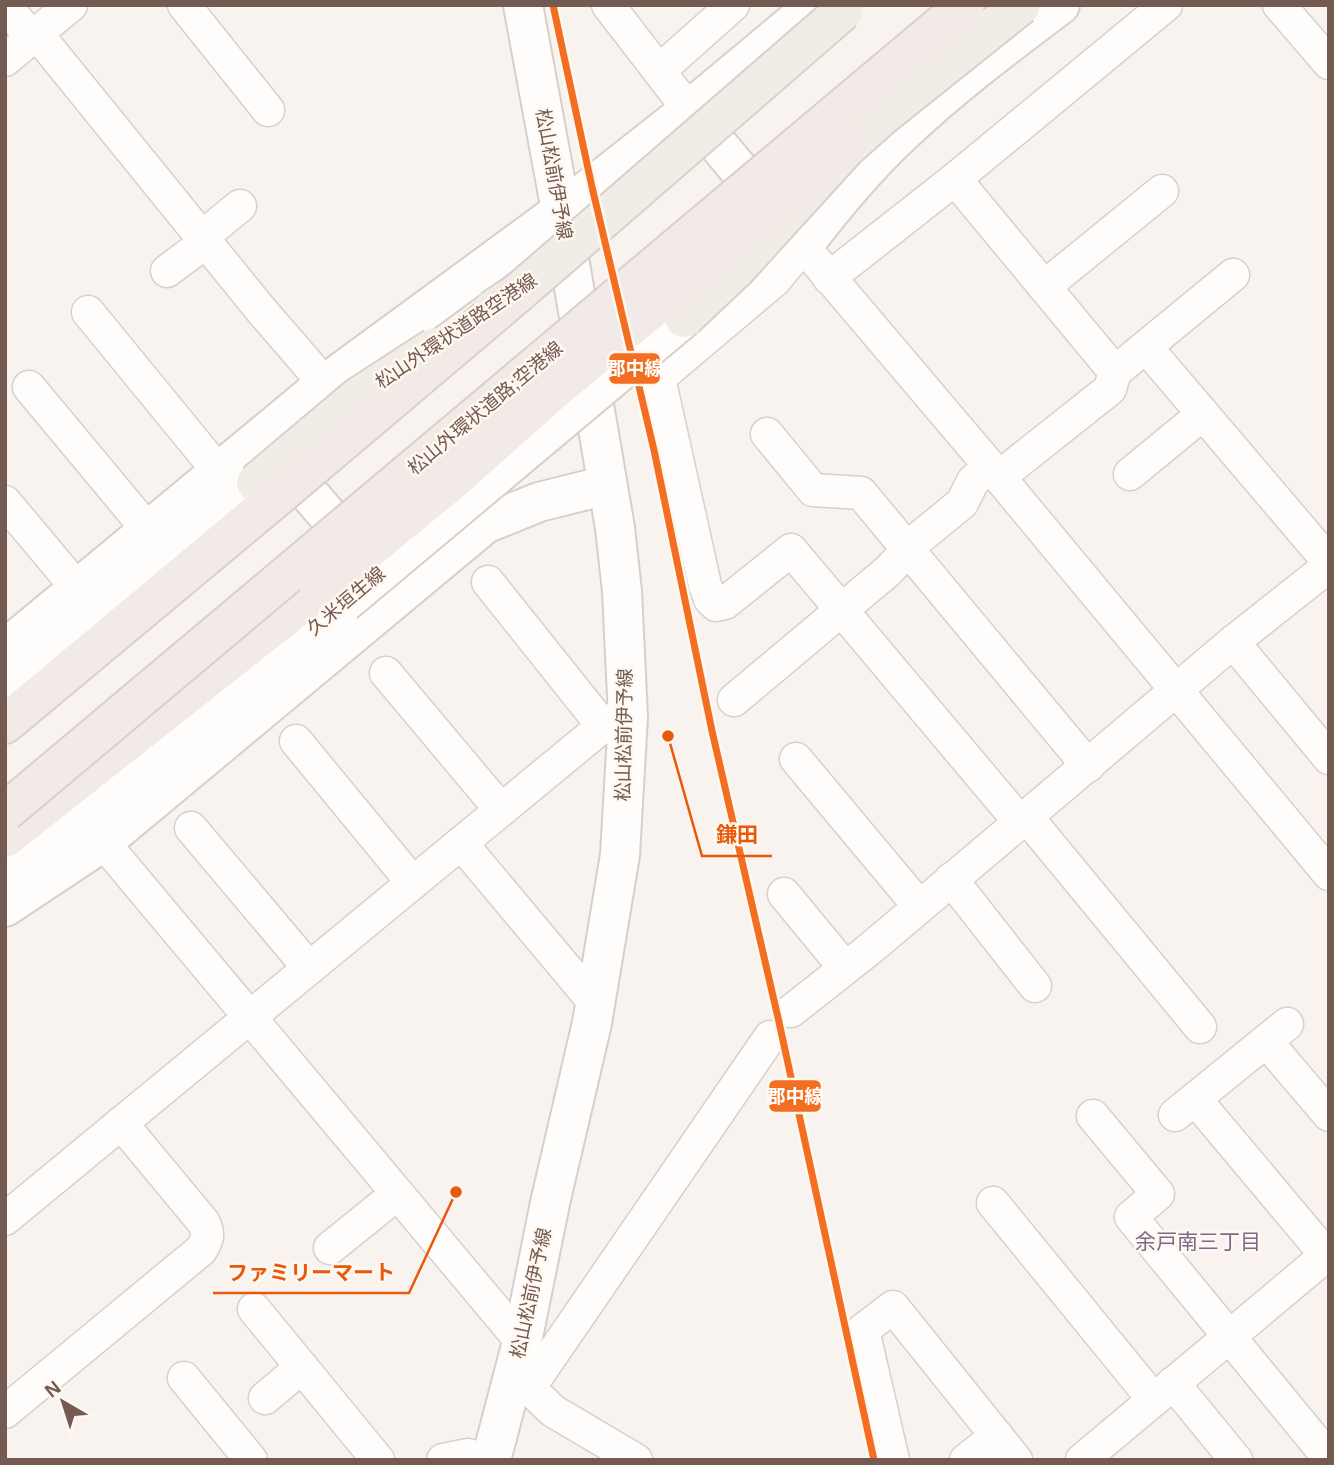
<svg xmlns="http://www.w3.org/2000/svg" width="1334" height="1465" font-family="Helvetica,'Noto Sans JP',sans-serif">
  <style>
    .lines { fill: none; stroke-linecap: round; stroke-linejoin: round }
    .minor-casing { stroke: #d7d0cc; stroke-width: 35 }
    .tertiary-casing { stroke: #d7d0cc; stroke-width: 42 }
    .secondary-casing { stroke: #d7d0ca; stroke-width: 42 }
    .motorway-casing { stroke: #d9d0cc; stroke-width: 42 }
    .minor { stroke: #fefdfc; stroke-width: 32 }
    .tertiary { stroke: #fefdfc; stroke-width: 38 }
    .secondary { stroke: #fefdfc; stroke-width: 38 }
    .motorway { stroke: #f1eae6; stroke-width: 38 }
    .secondary-bridge-casing { stroke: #d7d0ca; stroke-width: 42; stroke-linecap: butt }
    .trunk-bridge-casing { stroke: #d9d0cc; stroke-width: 42; stroke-linecap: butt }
    .motorway-bridge-casing { stroke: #d9d0cc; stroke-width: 42; stroke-linecap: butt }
    .secondary-bridge { stroke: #fefdfc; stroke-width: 38 }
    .trunk-bridge { stroke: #f2ece6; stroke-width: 38 }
    .motorway-bridge { stroke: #f1eae6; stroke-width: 38 }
    .rail-1-casing { stroke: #fef8f1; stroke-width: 12 }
    .rail-1 { stroke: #f36e21; stroke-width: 7 }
    .labels { text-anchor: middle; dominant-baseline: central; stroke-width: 5; stroke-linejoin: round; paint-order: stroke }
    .street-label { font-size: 19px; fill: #745a50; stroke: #fef8f1 }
    .neighbourhood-label { font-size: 21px; fill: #7f688f; stroke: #fef8f1 }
    .leader { fill: none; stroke: #e8590c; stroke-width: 2.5 }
    .callout-dot { fill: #e8590c; stroke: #fef8f1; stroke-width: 2.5 }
    .callout-label { font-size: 21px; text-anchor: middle; font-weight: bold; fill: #e8590c; stroke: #fef8f1; stroke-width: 5; stroke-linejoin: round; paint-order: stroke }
    .line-badge { stroke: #fef8f1; stroke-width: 2.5 }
    .badge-label { font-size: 19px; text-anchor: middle; font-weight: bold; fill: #fff }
  </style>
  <rect width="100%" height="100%" fill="#f8f3ee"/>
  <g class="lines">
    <defs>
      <g id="minor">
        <path d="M5,5L32,38"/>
        <path d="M184,5L268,110"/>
        <path d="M608,5L689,110"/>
        <path d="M1279,5L1329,63"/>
        <path d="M37,34L261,310L325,384"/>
        <path d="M5,60L71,5"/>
        <path d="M659,71L733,5"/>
        <path d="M955,179L1115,372L1233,275"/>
        <path d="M202,237L240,206"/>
        <path d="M167,271L206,242"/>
        <path d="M829,278L955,179L1166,5"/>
        <path d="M1044,287L1162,191"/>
        <path d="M88,312L219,472"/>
        <path d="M1146,347L1329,562"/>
        <path d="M29,387L148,530"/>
        <path d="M767,434L813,490L861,493L1088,766"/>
        <path d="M1130,474L1203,414"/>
        <path d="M999,477L1110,389L1115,372"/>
        <path d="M5,502L78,589"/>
        <path d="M488,582L603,726"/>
        <path d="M1233,642L1329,758"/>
        <path d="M386,673L501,810"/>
        <path d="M734,700L888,571L919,538L962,503L973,481L990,466"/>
        <path d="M296,741L413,883"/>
        <path d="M796,759L919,906"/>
        <path d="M1026,816L1200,1027"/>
        <path d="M1019,821L791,550L725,603L716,605L710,599L705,585L659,378L775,280L803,246L999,477L1329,874"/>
        <path d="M191,828L309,968"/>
        <path d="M103,842L522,1342"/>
        <path d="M461,843L595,1003"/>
        <path d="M951,879L1035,986"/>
        <path d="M784,894L845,968"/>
        <path d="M791,1011L871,948L1233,642L1329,566"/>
        <path d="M1266,1041L1329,1115"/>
        <path d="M1195,1099L1326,1255"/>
        <path d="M1175,1115L1287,1024"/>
        <path d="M1093,1116L1158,1194L1131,1217L1329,1458"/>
        <path d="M993,1203L1154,1400"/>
        <path d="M5,1219L603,726L616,718L628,717"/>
        <path d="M330,1248L397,1194"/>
        <path d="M254,1309L378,1460"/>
        <path d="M184,1378L251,1460"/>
        <path d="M511,1382L529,1388L553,1411L636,1460"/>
        <path d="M1173,1383L1236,1460"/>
        <path d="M529,1388L770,1037"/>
        <path d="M265,1398L302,1367"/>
        <path d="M5,1412L201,1250C208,1239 209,1234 204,1223L121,1123"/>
        <path d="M443,1460L468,1455L488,1460"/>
        <path d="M893,1460L863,1330L893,1307L1016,1460"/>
        <path d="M966,1460L997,1436"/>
        <path d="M1082,1460L1329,1253"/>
      </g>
      <g id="tertiary">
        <path d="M689,110L803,246C832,208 863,170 898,137C948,89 1004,47 1060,5"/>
        <path d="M561,211L689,110L815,5"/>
      </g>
      <g id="secondary">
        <path d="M285,466L362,555"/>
        <path d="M5,649L325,384L561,211"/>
        <path d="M5,694L256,483"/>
        <path d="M15,872L56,842L344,603"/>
        <path d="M5,907L103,842L485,524L539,502L607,485"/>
        <path d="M491,1460L522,1342L550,1203L592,1023L620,855L628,717L622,591L615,528L561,211L523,5"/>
      </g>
      <g id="motorway">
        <path d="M5,724L271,502"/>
        <path d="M5,838L319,590"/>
      </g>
    </defs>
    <!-- minor casing -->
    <use href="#minor" class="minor-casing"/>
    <!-- tertiary casing -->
    <use href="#tertiary" class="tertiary-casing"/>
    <!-- secondary casing -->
    <use href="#secondary" class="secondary-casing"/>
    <!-- motorway casing -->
    <use href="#motorway" class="motorway-casing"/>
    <!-- minor -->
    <use href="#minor" class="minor"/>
    <!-- tertiary -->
    <use href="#tertiary" class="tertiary"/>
    <!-- secondary -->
    <use href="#secondary" class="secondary"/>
    <!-- motorway -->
    <use href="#motorway" class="motorway"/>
    <defs>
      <path id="secondary-bridge" d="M344,603L684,318"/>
      <g id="trunk-bridge">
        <path d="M492,310L518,293L843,11"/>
        <path d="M684,318L736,269L846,148L882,116L1021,5"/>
        <path d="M256,483L358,397L435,347"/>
      </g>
      <g id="motorway-bridge">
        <path d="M271,502L518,293"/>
        <path d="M319,590L454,479L555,389L846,148"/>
        <path d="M5,812L965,5"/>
      </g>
    </defs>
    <!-- secondary-bridge casing -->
    <use href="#secondary-bridge" class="secondary-bridge-casing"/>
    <!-- trunk-bridge casing -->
    <use href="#trunk-bridge" class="trunk-bridge-casing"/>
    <!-- motorway-bridge casing -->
    <use href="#motorway-bridge" class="motorway-bridge-casing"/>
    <!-- secondary-bridge -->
    <use href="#secondary-bridge" class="secondary-bridge"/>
    <!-- trunk-bridge -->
    <use href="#trunk-bridge" class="trunk-bridge"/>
    <!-- motorway-bridge -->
    <use href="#motorway-bridge" class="motorway-bridge"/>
    <defs>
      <path id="rail-1" d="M553,5L592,187L654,450L712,731L779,1022L874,1460"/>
    </defs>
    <!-- rail-1 casing -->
    <use href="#rail-1" class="rail-1-casing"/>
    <!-- rail-1 -->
    <use href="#rail-1" class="rail-1"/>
  </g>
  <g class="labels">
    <!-- street labels -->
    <g class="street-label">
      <text transform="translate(554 174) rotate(80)">松山松前伊予線</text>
      <text transform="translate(456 331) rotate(-34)">松山外環状道路空港線</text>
      <text transform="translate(485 408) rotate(-40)">松山外環状道路;空港線</text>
      <text transform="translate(346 601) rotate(-40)">久米垣生線</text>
      <text transform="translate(624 735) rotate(-89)">松山松前伊予線</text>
      <text transform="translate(531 1293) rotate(-78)">松山松前伊予線</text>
    </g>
    <!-- neighbourhood labels -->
    <g class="neighbourhood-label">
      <text x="1198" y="1241">余戸南三丁目</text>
    </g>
  </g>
  <!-- callouts -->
  <path class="leader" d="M668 736L702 856H772M456 1192L409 1293H213"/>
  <g class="callout-dot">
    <circle cx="668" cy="736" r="7"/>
    <circle cx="456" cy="1192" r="7"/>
  </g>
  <g class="callout-label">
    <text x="737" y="842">鎌田</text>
    <text x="311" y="1280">ファミリーマート</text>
  </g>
  <g class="line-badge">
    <rect x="608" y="352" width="53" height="33" rx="7" fill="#f36e21"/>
    <rect x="768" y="1079" width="54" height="34" rx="7" fill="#f36e21"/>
  </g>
  <g class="badge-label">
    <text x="635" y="375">郡中線</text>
    <text x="795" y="1103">郡中線</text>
  </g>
  <!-- border -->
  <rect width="1334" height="1465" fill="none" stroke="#745a50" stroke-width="14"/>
  <!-- north arrow -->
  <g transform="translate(63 1402) rotate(321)" stroke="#fef8f1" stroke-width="5" paint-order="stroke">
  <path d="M0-5L12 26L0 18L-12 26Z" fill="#745a50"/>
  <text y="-10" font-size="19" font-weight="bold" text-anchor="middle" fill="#745a50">N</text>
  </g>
</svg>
